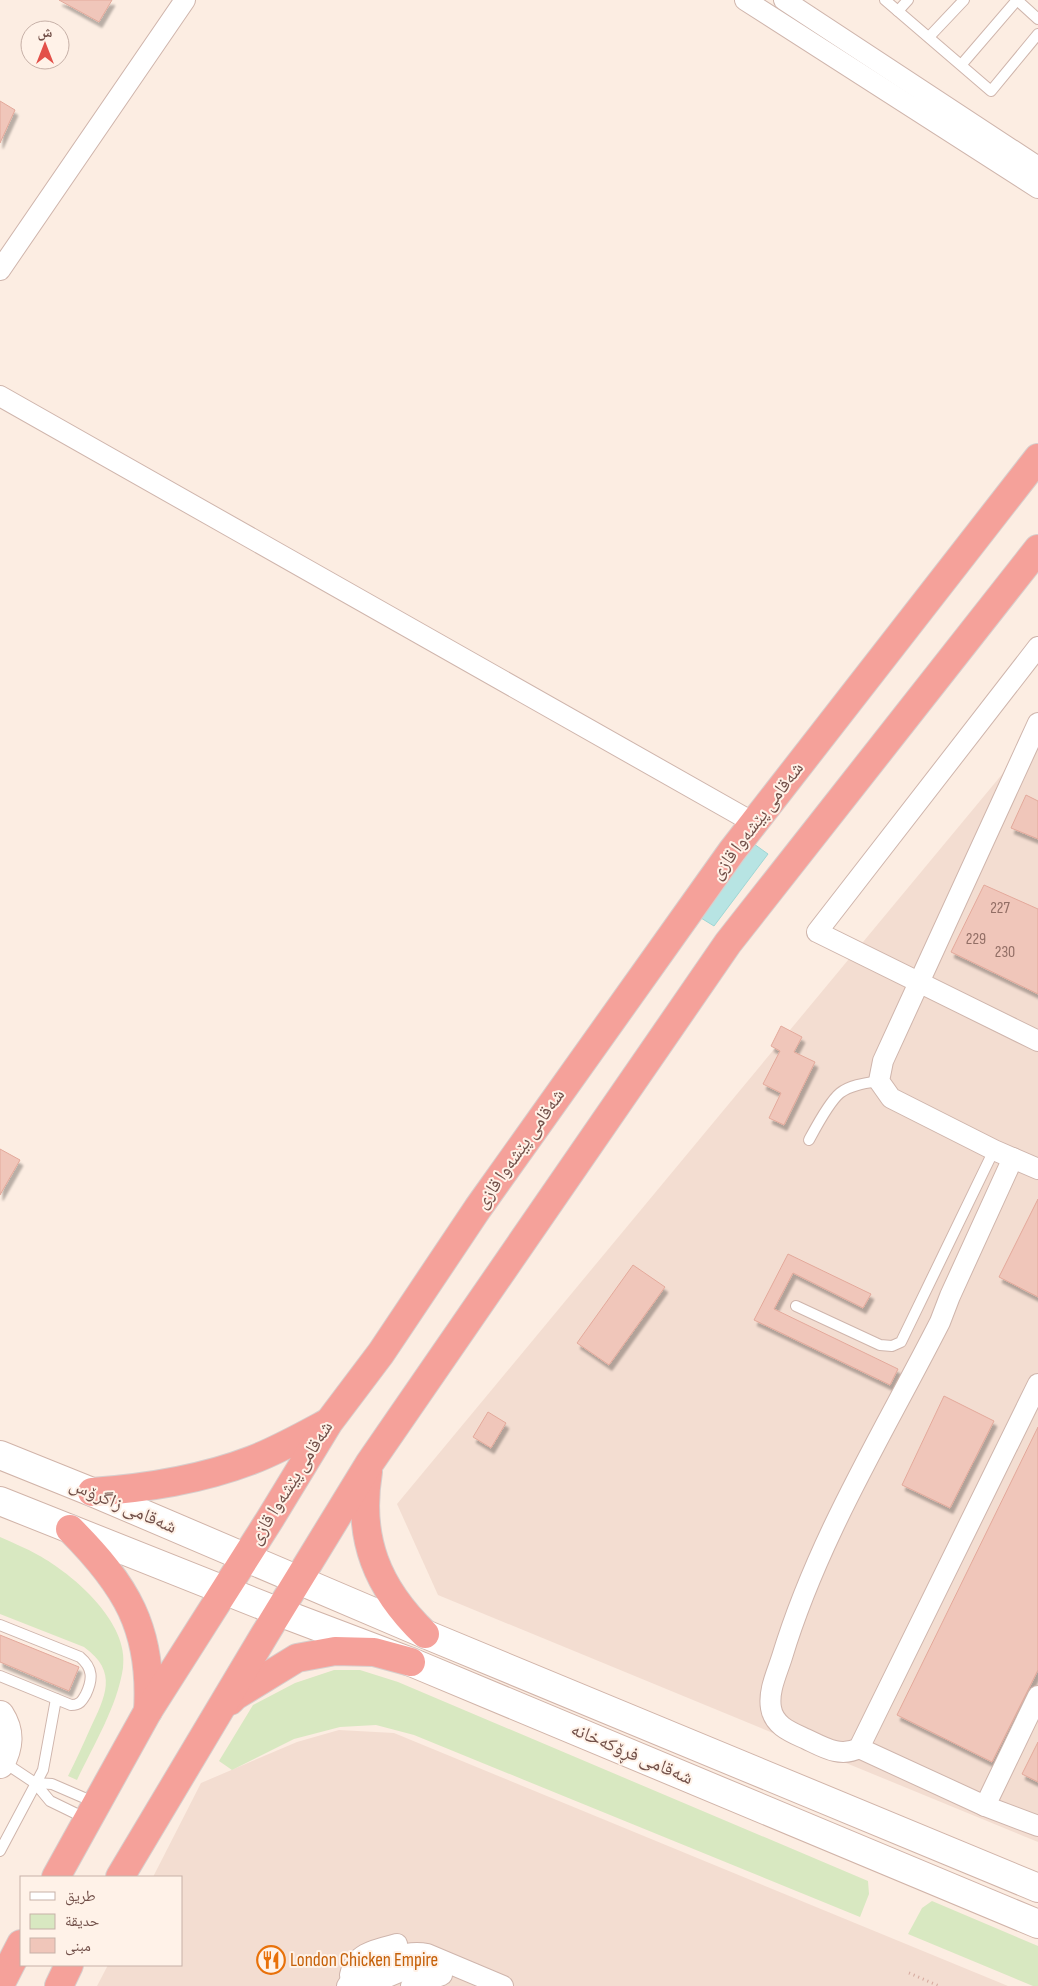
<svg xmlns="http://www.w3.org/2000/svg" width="1038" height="1986" font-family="'Sofia Sans Condensed','Noto Naskh Arabic',sans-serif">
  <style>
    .residential { fill: #f3ddd1 }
    .green { fill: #d8e8c1 }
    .water { fill: #b7e4e3; stroke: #9ed6d4 }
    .building { fill: #f0c6ba; stroke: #e3a99b; filter: url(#shadow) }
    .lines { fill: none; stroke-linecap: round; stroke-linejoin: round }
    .lane-casing { stroke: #cfb5ac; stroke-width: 12 }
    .street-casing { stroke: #cfb5ac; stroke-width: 22 }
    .secondary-casing { stroke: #d1b4a9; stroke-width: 30 }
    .highway-casing { stroke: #d8cecc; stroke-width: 30 }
    .path { stroke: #d5a99e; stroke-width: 3; stroke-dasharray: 1 4; stroke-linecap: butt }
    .lane { stroke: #fff; stroke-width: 10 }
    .street { stroke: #fff; stroke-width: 20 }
    .secondary { stroke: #fff; stroke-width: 28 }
    .highway { stroke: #f5a19a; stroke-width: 28 }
    .labels { text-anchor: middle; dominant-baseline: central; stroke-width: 4; stroke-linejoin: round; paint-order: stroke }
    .number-label { font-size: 16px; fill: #926e65 }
    .street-label { font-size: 19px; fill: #725049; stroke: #fff2e8 }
    .food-label { font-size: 19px; fill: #c56008; stroke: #fff2e8; text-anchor: start }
  </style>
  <defs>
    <filter id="shadow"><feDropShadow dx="3" dy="5.5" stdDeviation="1" flood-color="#0004"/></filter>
  </defs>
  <rect width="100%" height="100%" fill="#fcede2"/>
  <!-- residential -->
  <g class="residential">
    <path d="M1038,731V1842L438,1595L397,1504Z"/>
    <path d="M339,1730L394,1733L1008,1986H97L108,1965H181V1877H153L201,1783L297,1742Z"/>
  </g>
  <!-- green -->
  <g class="green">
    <path d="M0,1537C13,1543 26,1548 38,1555C73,1574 130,1623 123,1668C117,1707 94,1744 77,1780L68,1776C76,1760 83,1745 90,1729C105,1697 119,1672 84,1647L0,1614Z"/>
    <path d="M334,1670H360L398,1682L868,1881L869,1894L860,1917L414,1735L376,1725L340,1727L294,1739L232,1770L219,1761L253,1705L295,1683Z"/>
    <path d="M932,1901L1038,1946V1986H1033L908,1934L922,1908Z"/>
  </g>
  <!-- water -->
  <path class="water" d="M754,844L768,854L714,926L701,918Z"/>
  <!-- building -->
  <g class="building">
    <path d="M59,0H112L99,22Z"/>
    <path d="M0,101L15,110L0,143Z"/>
    <path d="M1026,795L1038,801V839L1011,828Z"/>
    <path d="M984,885L1038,909V994L951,952Z"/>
    <path d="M781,1026L802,1037L794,1052L815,1062L784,1125L769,1118L781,1093L763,1084L780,1051L771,1046Z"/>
    <path d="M0,1149L20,1160L0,1195Z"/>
    <path d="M1038,1199V1297L999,1277Z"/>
    <path d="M788,1254L871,1294L863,1308L793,1273L774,1309L898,1369L890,1385L754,1320Z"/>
    <path d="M633,1265L665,1287L609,1365L577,1343Z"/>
    <path d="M944,1396L994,1421L950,1508L902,1485Z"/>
    <path d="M488,1412L506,1423L491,1448L473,1437Z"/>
    <path d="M1038,1427V1670L992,1762L897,1715Z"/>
    <path d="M0,1635L79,1667L69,1691L0,1662Z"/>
    <path d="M1038,1742V1782L1022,1774Z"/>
  </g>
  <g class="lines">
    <defs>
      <g id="lane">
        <path d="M885,0L991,91L1038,34"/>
        <path d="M1017,0L1038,19"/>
        <path d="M898,11L908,0"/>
        <path d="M929,37L964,0"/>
        <path d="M962,64L1017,0"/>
        <path d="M809,1140C816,1127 829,1102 840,1093C850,1085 866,1083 879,1081"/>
        <path d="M796,1306L880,1345L892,1346L901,1342L994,1150"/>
        <path d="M0,1625L80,1657C93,1668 93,1679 86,1694C82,1701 80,1705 71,1705L0,1676"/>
        <path d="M2,1761L35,1783L50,1801L87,1819"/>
        <path d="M35,1783L52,1784L96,1803"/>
        <path d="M0,1851L43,1770L56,1699"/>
      </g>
      <g id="street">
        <path d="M745,0L1038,188"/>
        <path d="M784,0L1038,167"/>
        <path d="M0,270L185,0"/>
        <path d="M0,396L754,823"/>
        <path d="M1038,647L817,932L1038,1041"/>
        <path d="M1038,723L883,1061L879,1081L891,1098L994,1150L1038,1169"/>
        <path d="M1013,1158L950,1296L940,1322C884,1432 818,1538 782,1657C777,1673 768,1691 771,1708C774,1726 791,1732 806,1739C823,1747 840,1758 859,1748L1038,1384"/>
        <path d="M859,1748L985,1806L1038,1826"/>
        <path d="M985,1806L1038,1696"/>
        <path d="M350,1975C355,1952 378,1949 397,1944"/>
        <path d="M347,1986L354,1976L359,1971C379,1962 405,1949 427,1954L503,1986"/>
        <path d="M366,1986L411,1967L425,1966L434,1970"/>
        <path d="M411,1986L442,1975"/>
      </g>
      <g id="secondary">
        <path d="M0,1455L92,1492L425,1634L1038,1888"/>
        <path d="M0,1501L279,1612L411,1662L1038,1924"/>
        <path d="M0,1715C11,1732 9,1747 0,1764"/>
      </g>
      <g id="highway">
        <path d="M368,1472C357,1538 377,1588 425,1634"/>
        <path d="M92,1492C147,1488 200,1480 252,1460C278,1450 303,1436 327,1423"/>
        <path d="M70,1529C126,1585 153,1629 148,1711"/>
        <path d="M230,1701L235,1696L297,1658L335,1651L374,1652L411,1662"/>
        <path d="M56,1877L148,1711L270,1519L329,1422L381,1353L478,1208L732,851L1038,458"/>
        <path d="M120,1877L265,1634L369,1464L728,943L1038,549"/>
        <path d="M0,1985L21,1944"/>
        <path d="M59,1986L69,1965"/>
      </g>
    </defs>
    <!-- lane casing -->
    <use href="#lane" class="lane-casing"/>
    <!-- street casing -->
    <use href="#street" class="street-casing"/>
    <!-- secondary casing -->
    <use href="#secondary" class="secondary-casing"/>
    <!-- highway casing -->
    <use href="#highway" class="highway-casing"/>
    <!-- path -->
    <path class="path" d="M909,1973L939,1986"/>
    <!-- lane -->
    <use href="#lane" class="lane"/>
    <!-- street -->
    <use href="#street" class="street"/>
    <!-- secondary -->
    <use href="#secondary" class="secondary"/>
    <!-- highway -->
    <use href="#highway" class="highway"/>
  </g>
  <!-- icons -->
  <defs>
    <symbol id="restaurant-ring" viewBox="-11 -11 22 22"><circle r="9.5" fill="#fff2e8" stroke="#e8710a" stroke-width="1.5"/><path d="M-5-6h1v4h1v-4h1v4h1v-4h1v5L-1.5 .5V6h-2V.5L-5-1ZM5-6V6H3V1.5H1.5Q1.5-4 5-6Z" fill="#e8710a"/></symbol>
  </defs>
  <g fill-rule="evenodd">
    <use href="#restaurant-ring" x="255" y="1944" width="32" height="32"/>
  </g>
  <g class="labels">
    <!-- number labels -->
    <g class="number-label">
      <text x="1000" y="908">227</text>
      <text x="976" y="939">229</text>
      <text x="1005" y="952">230</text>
    </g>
    <!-- street labels -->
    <g class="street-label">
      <text transform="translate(757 821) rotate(-53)">شەقامی پێشەوا قازی</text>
      <text transform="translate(520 1149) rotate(-55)">شەقامی پێشەوا قازی</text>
      <text transform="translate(291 1483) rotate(-58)">شەقامی پێشەوا قازی</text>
      <text transform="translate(123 1506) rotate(23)">شەقامی زاگرۆس</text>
      <text transform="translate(632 1754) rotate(23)">شەقامی فڕۆکەخانە</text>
    </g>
    <!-- food labels -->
    <g class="food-label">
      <text x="290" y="1960">London Chicken Empire</text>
    </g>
  </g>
  <!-- legend -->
  <rect x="20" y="1876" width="162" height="90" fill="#fff2e8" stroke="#c7b1a8"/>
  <rect x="30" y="1892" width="25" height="8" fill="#ffffff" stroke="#c7b1a8"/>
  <text x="65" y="1901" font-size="15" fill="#725049">طريق</text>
  <rect x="30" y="1914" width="25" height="15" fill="#d8e8c1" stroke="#c7b1a8"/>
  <text x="65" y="1926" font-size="15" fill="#725049">حديقة</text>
  <rect x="30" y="1938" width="25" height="15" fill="#f0c6ba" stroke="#c7b1a8"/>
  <text x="65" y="1951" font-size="15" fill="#725049">مبنى</text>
  <!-- north arrow -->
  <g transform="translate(45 45)"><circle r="24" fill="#fff2e8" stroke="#c7b1a8"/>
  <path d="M0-4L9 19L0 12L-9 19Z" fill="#e35049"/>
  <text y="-8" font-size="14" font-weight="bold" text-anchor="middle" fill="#725049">ش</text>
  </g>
</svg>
